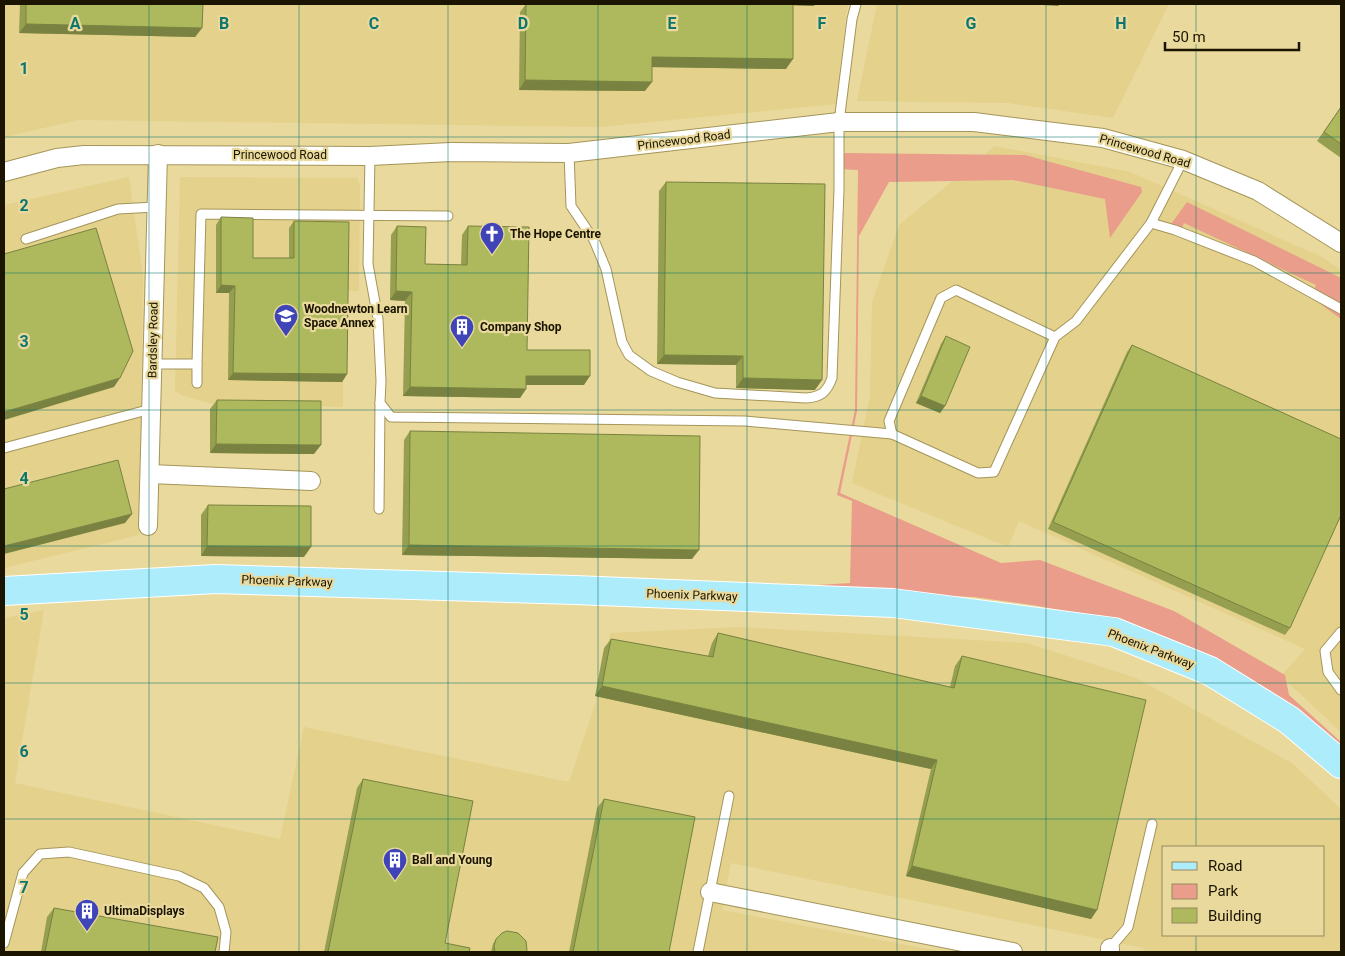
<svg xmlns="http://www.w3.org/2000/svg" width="1345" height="956" font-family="Roboto,sans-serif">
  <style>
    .built { fill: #e3d18c; fill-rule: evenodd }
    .green { fill: #e99d8a }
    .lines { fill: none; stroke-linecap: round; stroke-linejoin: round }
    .service-casing { stroke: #a4955a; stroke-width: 11 }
    .minor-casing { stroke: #a4955a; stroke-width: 20 }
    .primary-casing { stroke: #fff; stroke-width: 30 }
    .service { stroke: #fff; stroke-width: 9 }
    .minor { stroke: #fff; stroke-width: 18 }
    .primary { stroke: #acecfb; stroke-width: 28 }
    .wall { fill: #959f4f }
    .shaded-wall { fill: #798240 }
    .building { fill: #adb95c; stroke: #798240 }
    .grid { fill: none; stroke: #0f766e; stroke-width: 1; stroke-opacity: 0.55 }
    .labels { text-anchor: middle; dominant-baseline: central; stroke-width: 4.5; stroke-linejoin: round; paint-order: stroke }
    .street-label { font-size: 12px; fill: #1a1400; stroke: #e9d99c }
    .poi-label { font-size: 12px; font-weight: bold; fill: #1a1400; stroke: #e9d99c; text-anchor: start }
    .grid-label { font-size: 16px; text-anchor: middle; font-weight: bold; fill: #0f766e; stroke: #e9d99c; stroke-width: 4.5; stroke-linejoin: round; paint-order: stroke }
  </style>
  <rect width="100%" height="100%" fill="#e9d99c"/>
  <!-- built -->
  <g class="built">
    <path d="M4,4H849L846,14L836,104L600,127L79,120L4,137Z"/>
    <path d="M877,4H1169L1113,118L1008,103L857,101Z"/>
    <path d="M995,146L1130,172L1322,257L1341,270V732L1281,676L1305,649L1019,521L1008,547L852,483L870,396L872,302L899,225Z"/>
    <path d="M129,177L143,276L139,535L4,568V205Z"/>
    <path d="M180,177L357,178L360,186L359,291H343V407L213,404L181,395L175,390Z"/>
    <path d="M44,610L15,783L280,839L304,727L569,782L596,702L610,633L739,627L1027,643L1136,678L1292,763L1341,809V952H1144V948L731,863L722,910L944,952H4V618ZM1164,847H1324V935H1164Z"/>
  </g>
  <!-- green -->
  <g class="green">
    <path d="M845,153L1025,155L1141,187L1142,192L1110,238L1105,199L1013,180L889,182L859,236L857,411L840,493L1001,563L1040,560L1174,611L1285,675L1289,695L1341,742V756L1094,616L1032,605L974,597L820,590L818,585L850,583L852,501L837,495L855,410L858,170L840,169V161Z"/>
    <path d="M1187,202L1341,278V319L1311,297L1316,285L1184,223L1179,235L1169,227Z"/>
  </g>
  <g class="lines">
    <defs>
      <g id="service">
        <path d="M569,153L571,206L594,240L606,269L622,342L629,355L651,371L677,382L715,393L806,398C821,397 827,392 832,378L839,189V122L852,19L856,4"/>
        <path d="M370,156L368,264L378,319L381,381L380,403L391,417L745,421L892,434"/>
        <path d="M1151,223L1175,230L1254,261L1341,309"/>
        <path d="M26,239L118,209L156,207"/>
        <path d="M1055,337L956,290L941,298L889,421L892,434L978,473L994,472L1055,337L1076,321L1151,223L1183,160"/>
        <path d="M153,364H197L201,214L448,216"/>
        <path d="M197,383V364"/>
        <path d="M4,448L151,409"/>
        <path d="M379,509L380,403"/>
        <path d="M1341,632L1325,651L1328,672L1341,690"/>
        <path d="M4,943L23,873L40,854L69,852L179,876L204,888L219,907L226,932L224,952"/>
        <path d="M1110,948L1128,927L1152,824"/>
        <path d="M698,952L729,796"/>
      </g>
      <g id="minor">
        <path d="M4,172L57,158L84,155L370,156L451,152L569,153L839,122H974L1103,138L1183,160L1258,191L1341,243"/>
        <path d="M150,474L311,481"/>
        <path d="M148,526L158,154"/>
        <path d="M710,892L1013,952"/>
        <path d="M1110,952V948"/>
      </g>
      <path id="primary" d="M4,591L216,579L575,590L893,603L1114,632L1210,671L1289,720L1341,764"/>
    </defs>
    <!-- service casing -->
    <use href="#service" class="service-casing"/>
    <!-- minor casing -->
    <use href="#minor" class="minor-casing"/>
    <!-- primary casing -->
    <use href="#primary" class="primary-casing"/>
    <!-- service -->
    <use href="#service" class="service"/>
    <!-- minor -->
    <use href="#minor" class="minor"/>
    <!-- primary -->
    <use href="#primary" class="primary"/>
  </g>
  <!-- wall -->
  <g class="wall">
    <path d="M20,4H203L202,28L195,37L19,33Z"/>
    <path d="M526,4H815L814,6L793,5L786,69L652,67L645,91L519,90L520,12Z"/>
    <path d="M1341,107V158L1317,141Z"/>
    <path d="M666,182L815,390L736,388V365L657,364L659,191Z"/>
    <path d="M221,217L253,258H289V228L294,221L347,374L342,382L228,380L229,293H216V225Z"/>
    <path d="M397,226L425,264L461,265L462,235L468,226L527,350L584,385H526V389L520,398L403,396L405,301L390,300L391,235Z"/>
    <path d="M946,336L945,406L940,413L916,403L941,344Z"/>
    <path d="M1132,345L1290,628L1285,635L1048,529L1127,352Z"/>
    <path d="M217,400L314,454L210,453V409Z"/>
    <path d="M410,431L692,559L402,555L404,440Z"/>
    <path d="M208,505L304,557L201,556V515Z"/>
    <path d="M718,633L950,687L955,666L962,656L1097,910L1091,919L906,876L931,769L595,696L604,648L611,639L708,656L712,643Z"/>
    <path d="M363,779L445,943L469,952H324L357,788Z"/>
    <path d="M604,799L669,952H569L597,808Z"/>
    <path d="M54,908L215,952H41L47,917Z"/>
    <path d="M496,939L526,952H491L493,944Z"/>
  </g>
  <!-- shaded-wall -->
  <g class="shaded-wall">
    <path d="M788,4H815L814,6L787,5Z"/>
    <path d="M1028,4H1060L1058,6Z"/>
    <path d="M26,24L202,28L195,37L19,33Z"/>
    <path d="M652,57L793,59L786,69L646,67Z"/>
    <path d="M525,80L652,82L645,91L519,90Z"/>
    <path d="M221,285L235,286L229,293H216Z"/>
    <path d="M396,291L412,292L405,301L390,300Z"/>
    <path d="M664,355L743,356L736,365L657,364Z"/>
    <path d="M233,373L347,374L342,382L228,380Z"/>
    <path d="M526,376H590L584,385H520Z"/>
    <path d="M120,378L114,387L4,420V412Z"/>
    <path d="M743,378L822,380L815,390L736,388Z"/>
    <path d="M410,387L526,389L520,398L403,396Z"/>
    <path d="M921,396L945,406L940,413L916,403Z"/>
    <path d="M216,444L321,445L314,454L210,453Z"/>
    <path d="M132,514L125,523L4,554V546Z"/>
    <path d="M409,545L699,550L692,559L402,555Z"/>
    <path d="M207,546L311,547L304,557L201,556Z"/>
    <path d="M602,686L937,760L931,769L595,696Z"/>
    <path d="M912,866L1097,910L1091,919L906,876Z"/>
  </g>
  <!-- building -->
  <g class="building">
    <path d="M26,4H203L202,28L26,24Z"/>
    <path d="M526,4H793V59L652,57V82L525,80Z"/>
    <path d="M1341,107V144L1324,132Z"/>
    <path d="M666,182L825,184L822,380L743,378V356L664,355Z"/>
    <path d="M221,217L253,218V258H294V221L349,222L347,374L233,373L235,286L221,285Z"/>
    <path d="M397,226L426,227L425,264L467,265L468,226L529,227L527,350H590V376H526V389L410,387L412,292L396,291Z"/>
    <path d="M96,228L133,351L120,378L4,412V254Z"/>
    <path d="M946,336L970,347L945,406L921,396Z"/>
    <path d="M1132,345L1341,439V515L1290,628L1053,522Z"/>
    <path d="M217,400L321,401V445L216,444Z"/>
    <path d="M410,431L700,436L699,550L409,545Z"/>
    <path d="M118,460L132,514L4,546V489Z"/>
    <path d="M208,505L311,506V547L207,546Z"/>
    <path d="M718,633L954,688L962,656L1146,700L1097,910L912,866L937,760L602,686L611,639L713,657Z"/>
    <path d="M363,779L473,801L445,943L470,948L469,952H328Z"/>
    <path d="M604,799L695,817L669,952H573Z"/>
    <path d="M54,908L218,937L215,952H45Z"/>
    <path d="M507,931L518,933L526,941L527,950L526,952H495L494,946L496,939L502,933Z"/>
  </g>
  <!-- grid -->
  <path class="grid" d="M149,4V952M299,4V952M448,4V952M598,4V952M747,4V952M897,4V952M1046,4V952M1196,4V847M4,137H1341M4,273H1341M4,410H1341M4,546H1341M4,683H1341M4,819H1341M1196,935V952"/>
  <!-- icons -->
  <defs>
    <symbol id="church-pin" viewBox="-11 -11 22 30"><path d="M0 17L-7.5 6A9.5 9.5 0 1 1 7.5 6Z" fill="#4044b9" stroke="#e9d99c"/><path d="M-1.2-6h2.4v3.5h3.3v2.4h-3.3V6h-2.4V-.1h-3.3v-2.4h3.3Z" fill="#fff"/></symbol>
    <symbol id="school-pin" viewBox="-11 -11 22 30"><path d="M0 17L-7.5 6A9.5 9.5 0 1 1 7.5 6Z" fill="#4044b9" stroke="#e9d99c"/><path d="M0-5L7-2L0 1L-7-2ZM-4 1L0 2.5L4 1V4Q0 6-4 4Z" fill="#fff"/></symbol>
    <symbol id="building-pin" viewBox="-11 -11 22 30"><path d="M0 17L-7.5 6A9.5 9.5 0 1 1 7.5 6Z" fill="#4044b9" stroke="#e9d99c"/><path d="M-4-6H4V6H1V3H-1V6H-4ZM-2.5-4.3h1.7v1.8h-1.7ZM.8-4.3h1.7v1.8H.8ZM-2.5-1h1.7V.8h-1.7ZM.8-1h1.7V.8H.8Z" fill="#fff"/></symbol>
  </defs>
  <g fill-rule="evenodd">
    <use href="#church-pin" x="478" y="220" width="28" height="38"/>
    <use href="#school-pin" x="272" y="302" width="28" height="38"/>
    <use href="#building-pin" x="448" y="313" width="28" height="38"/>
    <use href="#building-pin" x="381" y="846" width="28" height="38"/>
    <use href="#building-pin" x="73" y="897" width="28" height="38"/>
  </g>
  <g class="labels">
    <!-- street labels -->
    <g class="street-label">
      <text transform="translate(684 140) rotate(-7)">Princewood Road</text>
      <text transform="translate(1145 151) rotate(16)">Princewood Road</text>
      <text x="280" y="155">Princewood Road</text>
      <text transform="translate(153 340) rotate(-89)">Bardsley Road</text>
      <text transform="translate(287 581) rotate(2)">Phoenix Parkway</text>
      <text transform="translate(692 595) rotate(2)">Phoenix Parkway</text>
      <text transform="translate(1151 649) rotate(21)">Phoenix Parkway</text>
    </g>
    <!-- poi labels -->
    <g class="poi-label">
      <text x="510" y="234">The Hope Centre</text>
      <text x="304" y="309">Woodnewton Learn<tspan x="304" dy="14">Space Annex</tspan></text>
      <text x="480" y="327">Company Shop</text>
      <text x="412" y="860">Ball and Young</text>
      <text x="104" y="911">UltimaDisplays</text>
    </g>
  </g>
  <g class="grid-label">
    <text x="75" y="29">A</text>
    <text x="224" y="29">B</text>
    <text x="374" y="29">C</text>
    <text x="523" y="29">D</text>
    <text x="672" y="29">E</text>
    <text x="822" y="29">F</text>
    <text x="971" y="29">G</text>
    <text x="1121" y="29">H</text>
    <text x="24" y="74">1</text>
    <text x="24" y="211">2</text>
    <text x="24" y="347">3</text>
    <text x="24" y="484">4</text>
    <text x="24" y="620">5</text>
    <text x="24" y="757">6</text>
    <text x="24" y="893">7</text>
  </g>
  <!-- border -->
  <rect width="1345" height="956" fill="none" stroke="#1a1400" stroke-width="10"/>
  <!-- legend -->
  <rect x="1162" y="846" width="162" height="90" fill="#e9d99c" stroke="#968a5e"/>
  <rect x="1172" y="862" width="25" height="8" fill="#acecfb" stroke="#968a5e"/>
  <text x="1208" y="871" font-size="15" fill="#1a1400">Road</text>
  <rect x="1172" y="884" width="25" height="15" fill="#e99d8a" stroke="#968a5e"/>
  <text x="1208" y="896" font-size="15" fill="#1a1400">Park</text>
  <rect x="1172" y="908" width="25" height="15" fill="#adb95c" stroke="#968a5e"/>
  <text x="1208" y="921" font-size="15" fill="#1a1400">Building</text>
  <!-- scale -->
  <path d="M1165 42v8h134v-8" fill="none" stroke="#1a1400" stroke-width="2.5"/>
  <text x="1172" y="42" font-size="15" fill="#1a1400" stroke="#e9d99c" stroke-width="4" paint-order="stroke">50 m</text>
</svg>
